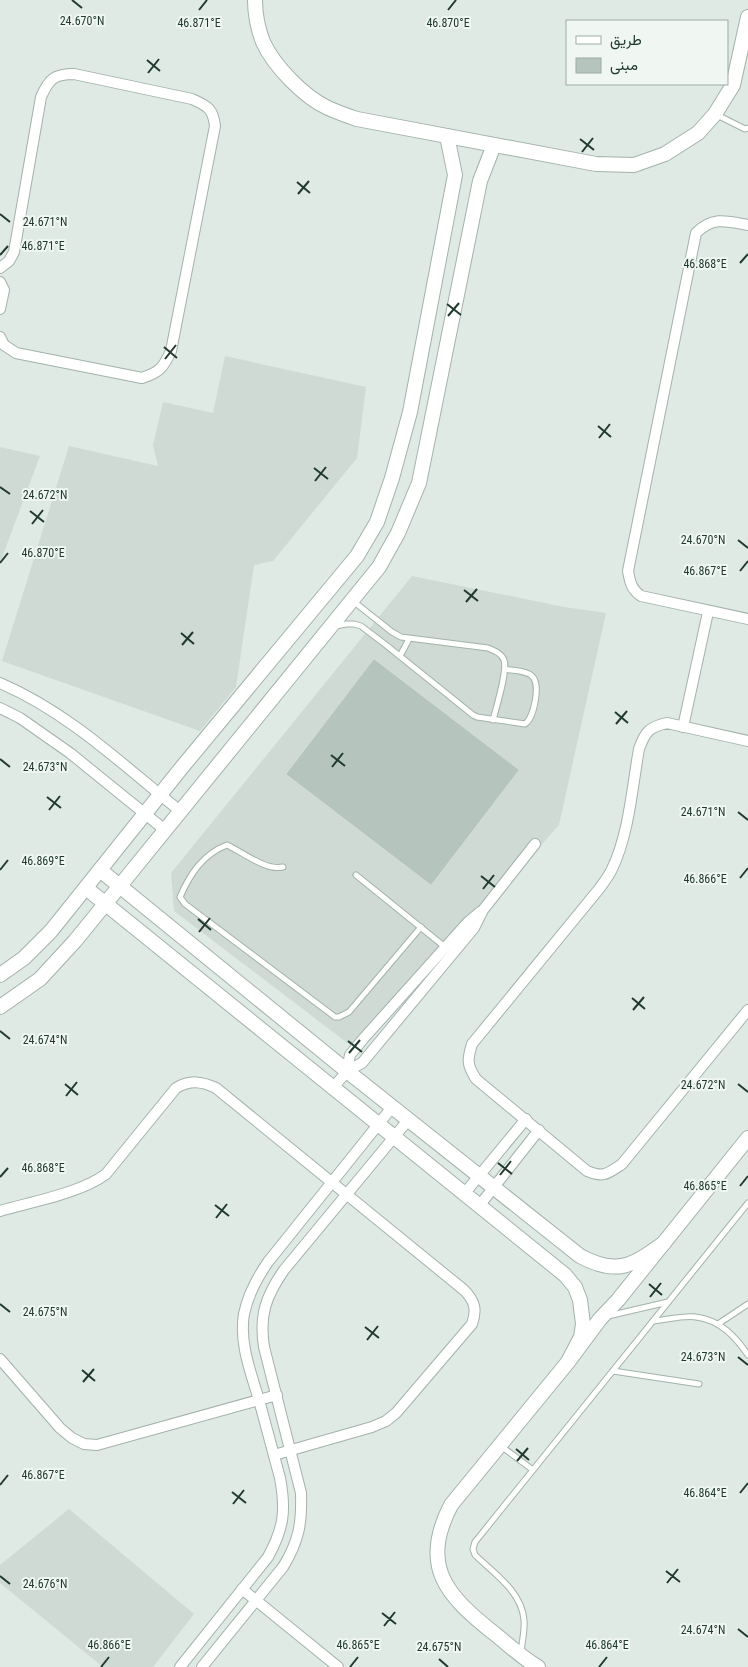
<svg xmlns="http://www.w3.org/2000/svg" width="748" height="1667" font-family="'Roboto Condensed',Vazirmatn,sans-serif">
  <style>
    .built { fill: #cedad3 }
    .building { fill: #b5c5bd; stroke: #b3c3ba }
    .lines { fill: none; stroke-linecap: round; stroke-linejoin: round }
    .service-casing { stroke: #a3b2aa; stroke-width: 7 }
    .minor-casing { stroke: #a3b2aa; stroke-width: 12 }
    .tertiary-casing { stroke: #a3b2aa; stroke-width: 16 }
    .service { stroke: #fff; stroke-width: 5 }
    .minor { stroke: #fff; stroke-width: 10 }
    .tertiary { stroke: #fff; stroke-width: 14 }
    .ticks { fill: none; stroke: #213a30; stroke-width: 2 }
    .ticks-label { font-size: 12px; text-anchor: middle; fill: #213a30; stroke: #f0f7f3; stroke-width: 4; stroke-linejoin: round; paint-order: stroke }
  </style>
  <rect width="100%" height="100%" fill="#e0eae4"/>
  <!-- built -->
  <g class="built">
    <path d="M225,356L366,387L357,458L273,561L254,565L236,687L200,731L2,661L69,446L158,466L153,445L163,402L213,413Z"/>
    <path d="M0,447L40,456L0,563Z"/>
    <path d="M412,576L564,607L606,613L559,825L358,1051L174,911L171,873Z"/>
    <path d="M69,1509L194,1614L153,1667H103L0,1583V1565Z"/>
  </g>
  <!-- building -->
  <path class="building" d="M374,660L518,770L431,884L287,774Z"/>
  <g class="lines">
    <defs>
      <g id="service">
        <path d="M715,114L745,129L748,128"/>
        <path d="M353,601L392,632L401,637L488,648C495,651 501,653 504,660C508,670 496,708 493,720"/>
        <path d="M336,626L346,624H354L361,626L386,645L473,715L477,717L525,724C534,718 541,684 532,676C526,670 512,671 505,669"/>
        <path d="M400,656L409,639"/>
        <path d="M283,867C266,871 244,853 227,845C203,854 190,874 180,897L185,904L335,1017H339L349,1012L421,927"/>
        <path d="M356,875L445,947"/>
        <path d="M608,1316L668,1302"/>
        <path d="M653,1321C665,1320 684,1315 696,1317C720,1320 735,1336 748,1355"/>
        <path d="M718,1324L748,1304"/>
        <path d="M613,1371L699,1384"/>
        <path d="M501,1446L533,1470"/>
        <path d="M521,1652C522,1642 525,1630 524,1620C522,1592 494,1573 475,1555L473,1549L475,1542L748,1203"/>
      </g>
      <g id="minor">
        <path d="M748,225C727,221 713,216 696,233L628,571C630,582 631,589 641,596L748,619"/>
        <path d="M0,268L9,261L14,252L41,97C49,79 54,74 74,74L192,99C208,106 213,109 215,126L171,351C163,368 160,372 142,378L16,353L4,345L0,337"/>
        <path d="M0,282L4,290L0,309"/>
        <path d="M0,683C68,712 123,765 180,811"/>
        <path d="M0,708L20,718L70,753L165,830"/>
        <path d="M683,727L708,612"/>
        <path d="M748,741L667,723C649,727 645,732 639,749C632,788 629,834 612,869C609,876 604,882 599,889L472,1044C467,1060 467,1065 476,1079L587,1171C604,1178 607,1174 622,1164L748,1010"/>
        <path d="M347,1071L350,1055L364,1038L468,922L480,912"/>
        <path d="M333,1088L347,1071L362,1063L474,928L483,910L535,844"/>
        <path d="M464,1194L526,1119"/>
        <path d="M479,1206L539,1130"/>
        <path d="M0,1211C31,1202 81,1193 106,1174L176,1088C190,1080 201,1081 216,1088L464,1290C475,1301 477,1310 472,1324L396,1413L386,1421L372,1427L274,1455"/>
        <path d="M0,1359L60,1428L72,1438L84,1444L97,1445L277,1395"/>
        <path d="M242,1589L338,1667"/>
        <path d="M180,1667L268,1557C284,1528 286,1510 280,1478C273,1452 266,1426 259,1400C251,1373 239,1343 244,1314C248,1294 257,1278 268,1262L393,1106"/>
        <path d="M202,1667L283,1567C299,1541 302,1523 301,1493L264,1347C259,1315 266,1296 284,1270L409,1119"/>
      </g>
      <g id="tertiary">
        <path d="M255,0C255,14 258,29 263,42C274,66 304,97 328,108C337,112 348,116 357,119L596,164L634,165L665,154L698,133L715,114L733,85L748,17"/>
        <path d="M100,870L347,1071L580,1256C617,1276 632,1266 664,1243"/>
        <path d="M86,888L565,1275L575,1287L580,1300L583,1324L581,1337L568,1362"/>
        <path d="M0,975L24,958L51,931L183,766L357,556L377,522L392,478L410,412L455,175L447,136"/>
        <path d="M0,1007L40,979L75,941L379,567L398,533L419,483L480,181L494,145"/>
        <path d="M538,1667C522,1658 509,1645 495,1634C447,1596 419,1567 451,1505L568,1362L600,1319L618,1300L748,1138"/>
      </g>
    </defs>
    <!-- service casing -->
    <use href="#service" class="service-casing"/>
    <!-- minor casing -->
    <use href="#minor" class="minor-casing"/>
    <!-- tertiary casing -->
    <use href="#tertiary" class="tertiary-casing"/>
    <!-- service -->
    <use href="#service" class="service"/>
    <!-- minor -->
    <use href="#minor" class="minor"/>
    <!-- tertiary -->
    <use href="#tertiary" class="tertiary"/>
  </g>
  <!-- ticks -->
  <path class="ticks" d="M72,0L82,8M199,10L207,0M448,10L456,0M147,60L160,71M148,73L159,59M580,139L594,150M582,152L593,138M297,182L310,193M298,194L309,181M0,214L10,222M0,255L8,246M740,263L748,254M447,304L461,315M448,316L459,303M164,347L177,358M165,359L176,345M598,426L611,437M599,438L610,424M314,468L328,479M315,481L326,467M0,487L10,494M30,511L44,522M32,524L43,510M738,540L748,548M0,563L8,553M740,571L748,561M464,590L478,601M466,602L477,589M181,633L194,644M182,645L193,632M615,712L628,723M616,724L627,711M331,755L345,766M0,759L10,767M332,767L343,753M47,797L61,808M49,810L60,796M738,812L748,820M0,870L8,860M481,876L495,887M740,878L748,868M483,889L494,875M198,919L211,930M199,932L210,918M632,998L645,1009M633,1010L644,997M0,1031L10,1039M348,1041L362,1052M349,1053L360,1040M65,1084L78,1095M738,1084L748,1092M66,1096L77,1082M498,1163L512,1174M500,1175L511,1161M0,1177L8,1168M740,1186L748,1176M215,1205L229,1216M216,1218L227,1204M649,1284L662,1295M650,1297L661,1283M0,1304L10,1312M365,1327L379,1338M367,1340L378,1326M738,1357L748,1365M82,1370L95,1381M83,1382L94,1369M516,1449L529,1460M517,1461L528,1448M0,1485L8,1475M232,1492L246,1503M740,1493L748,1483M233,1504L244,1490M666,1571L680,1582M0,1576L10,1584M667,1583L678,1569M382,1613L396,1624M384,1626L395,1612M738,1629L748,1637M439,1659L448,1667M101,1667L109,1657M350,1667L358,1657M599,1667L607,1657"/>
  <g class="ticks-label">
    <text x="82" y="25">24.670°N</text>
    <text x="199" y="27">46.871°E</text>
    <text x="448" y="27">46.870°E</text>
    <text x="45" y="226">24.671°N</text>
    <text x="43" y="250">46.871°E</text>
    <text x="705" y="268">46.868°E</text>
    <text x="45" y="499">24.672°N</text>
    <text x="703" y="544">24.670°N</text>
    <text x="43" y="557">46.870°E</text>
    <text x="705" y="575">46.867°E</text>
    <text x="45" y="771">24.673°N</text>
    <text x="703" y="816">24.671°N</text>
    <text x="43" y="865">46.869°E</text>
    <text x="705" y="883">46.866°E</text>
    <text x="45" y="1044">24.674°N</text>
    <text x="703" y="1089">24.672°N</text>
    <text x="43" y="1172">46.868°E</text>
    <text x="705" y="1190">46.865°E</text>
    <text x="45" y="1316">24.675°N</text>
    <text x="703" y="1361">24.673°N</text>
    <text x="43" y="1479">46.867°E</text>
    <text x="705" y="1497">46.864°E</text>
    <text x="45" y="1588">24.676°N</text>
    <text x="703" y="1634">24.674°N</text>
    <text x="109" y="1649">46.866°E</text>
    <text x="358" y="1649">46.865°E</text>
    <text x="607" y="1649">46.864°E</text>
    <text x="439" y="1651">24.675°N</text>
  </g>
  <!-- legend -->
  <rect x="566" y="20" width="162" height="65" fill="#f0f7f3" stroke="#9daba5"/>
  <rect x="576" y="36" width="25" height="8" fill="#ffffff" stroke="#9daba5"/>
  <text x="610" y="45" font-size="15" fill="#213a30">طريق</text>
  <rect x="576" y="58" width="25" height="15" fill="#b5c5bd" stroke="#9daba5"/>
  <text x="610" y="70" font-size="15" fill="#213a30">مبنى</text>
</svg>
